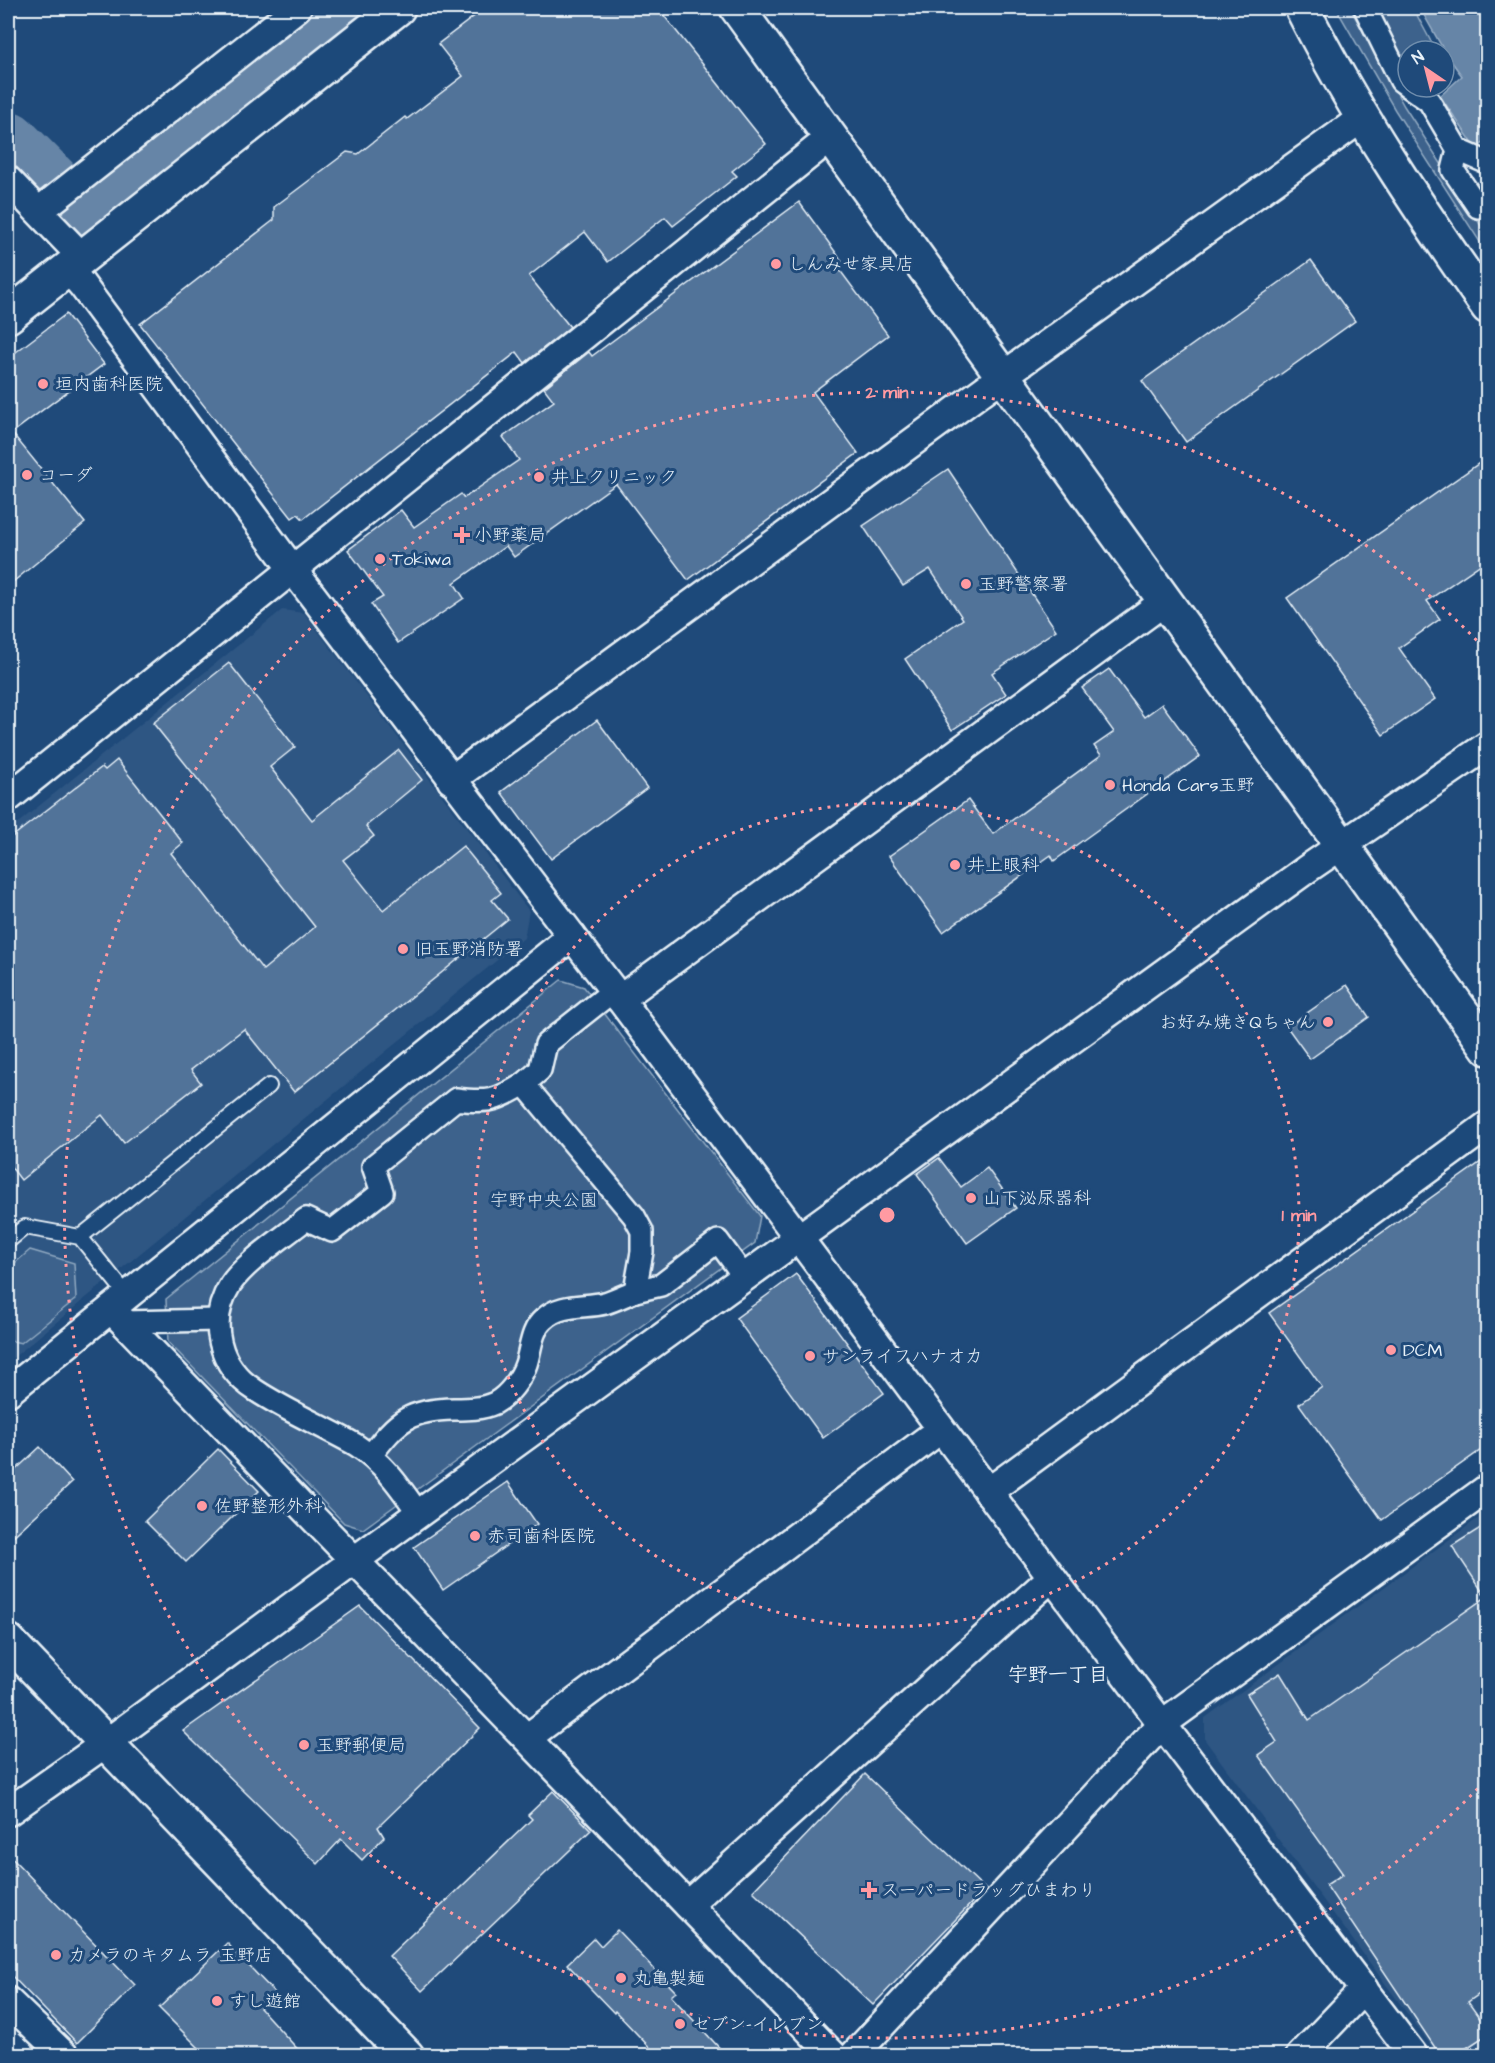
<svg xmlns="http://www.w3.org/2000/svg" width="1495" height="2063" font-family="'Architects Daughter','Klee One',sans-serif">
  <style>
    .built { fill: #2e5683 }
    .green { fill: #3c628c; stroke: #92aac2; stroke-width: 1.5 }
    .water { fill: #6685a7; stroke: #9ab0c7; stroke-width: 1.5 }
    .lines { fill: none; stroke-linecap: round; stroke-linejoin: round }
    .river { stroke: #6685a7; stroke-width: 62 }
    .building { fill: #517399; stroke: #e8f1f8; stroke-width: 1.5 }
    .service-casing { stroke: #e8f1f8; stroke-width: 18 }
    .pedestrian-casing { stroke: #e8f1f8; stroke-width: 26 }
    .minor-casing { stroke: #e8f1f8; stroke-width: 32 }
    .tertiary-casing { stroke: #e8f1f8; stroke-width: 38 }
    .service { stroke: #1f4a7a; stroke-width: 14 }
    .pedestrian { stroke: #1f4a7a; stroke-width: 21 }
    .minor { stroke: #1f4a7a; stroke-width: 27 }
    .tertiary { stroke: #1f4a7a; stroke-width: 33 }
    .ring { fill: none; stroke: #ff9aa2; stroke-width: 3; stroke-dasharray: 3 6 }
    .poi-dot { fill: #ff9aa2; stroke: #1f4a7a; stroke-width: 2 }
    .labels { text-anchor: middle; dominant-baseline: central; stroke-width: 6; stroke-linejoin: round; paint-order: stroke }
    .poi-label { font-size: 18px; fill: #e8f1f8; stroke: #1f4a7a; text-anchor: start }
    .park-label { font-size: 18px; fill: #d7e3ed; stroke: #1f4a7a }
    .neighbourhood-label { font-size: 20px; font-weight: bold; fill: #e8f1f8; stroke: #1f4a7a }
    .centre { fill: #ff9aa2; stroke: #1f4a7a; stroke-width: 3 }
    .ring-label { font-size: 18px; text-anchor: middle; font-weight: bold; fill: #ff9aa2; stroke: #1f4a7a; stroke-width: 6; stroke-linejoin: round; paint-order: stroke }
  </style>
  <rect width="100%" height="100%" fill="#1f4a7a"/>
  <filter id="ink" filterUnits="userSpaceOnUse"><feTurbulence type="fractalNoise" baseFrequency=".0167" numOctaves="2"/><feDisplacementMap in="SourceGraphic" scale="12" xChannelSelector="R" yChannelSelector="G"/><feConvolveMatrix kernelMatrix="1 2 1 2 8 2 1 2 1" color-interpolation-filters="sRGB"/></filter>
  <g filter="url(#ink)">
    <!-- built -->
    <g class="built">
      <path d="M282,610L304,613L529,911L524,938L8,1362V831Z"/>
      <path d="M1487,1512V2055H1438L1205,1740V1718Z"/>
    </g>
    <!-- green -->
    <g class="green">
      <path d="M1336,8H1350L1404,106L1487,235V253L1395,110Z"/>
      <path d="M1375,8H1413L1436,51H1408V73Z"/>
      <path d="M561,980L584,987L760,1216L755,1243L363,1529L344,1523L168,1342L166,1299Z"/>
      <path d="M30,1250L74,1263L76,1299L21,1343L8,1340V1269Z"/>
    </g>
    <!-- water -->
    <path class="water" d="M1420,8H1487V141L1476,148L1440,96L1462,76L1446,54Z"/>
    <g class="lines">
      <!-- river -->
      <path class="river" d="M8,142L79,213L337,8"/>
    </g>
    <!-- building -->
    <g class="building">
      <path d="M485,8H658L766,144L732,171L737,176L673,226L665,217L608,262L585,232L529,276L570,327L525,363L517,352L303,519L298,514L292,518L140,324L274,220V207L347,152L358,154L405,117L407,119L463,76L438,44Z"/>
      <path d="M799,202L842,261L836,265L888,335L813,392L858,453L688,580L616,484L514,557L506,546L454,583L464,598L398,643L371,604L383,597L348,550L401,510L414,527L461,494L464,498L519,460L503,437L554,401L544,388L589,352L592,356Z"/>
      <path d="M1311,260L1355,321L1186,442L1142,381Z"/>
      <path d="M66,314L104,364L12,433L85,523L8,586V358Z"/>
      <path d="M1488,457V559L1427,601L1440,619L1399,648L1435,699L1383,735L1287,598Z"/>
      <path d="M948,469L1056,630L992,673L1006,694L952,730L905,659L963,619L930,569L903,586L863,526Z"/>
      <path d="M229,663L295,747L270,767L312,820L399,750L422,780L366,826L374,836L343,860L383,910L463,846L501,893L492,900L508,919L294,1092L244,1029L191,1070L201,1083L124,1143L102,1115L21,1180L8,1163V840L102,767L105,770L117,760L183,843L171,853L263,970L315,927L153,723Z"/>
      <path d="M1109,669L1144,717L1162,704L1200,756L1054,861L1051,855L943,932L889,856L968,800L993,834L1101,755L1094,746L1114,732L1082,688Z"/>
      <path d="M597,720L647,788L551,859L501,792Z"/>
      <path d="M1347,985L1369,1017L1310,1059L1287,1027Z"/>
      <path d="M1488,1157V1445L1382,1520L1299,1404L1322,1387L1269,1313Z"/>
      <path d="M939,1158L961,1187L987,1168L1016,1208L967,1243L917,1174Z"/>
      <path d="M796,1274L884,1393L823,1438L736,1318Z"/>
      <path d="M40,1447L72,1482L8,1541V1477Z"/>
      <path d="M218,1449L259,1491L186,1562L145,1521Z"/>
      <path d="M508,1482L537,1524L443,1590L414,1547Z"/>
      <path d="M1488,1523V1988L1468,2002L1488,2030V2034L1456,2055H1440L1326,1885L1343,1874L1258,1755L1277,1742L1247,1694L1280,1673L1309,1720L1486,1597L1452,1546Z"/>
      <path d="M360,1606L480,1728L378,1827L384,1837L362,1860L341,1839L318,1864L183,1731Z"/>
      <path d="M865,1774L985,1889L873,2005L753,1891Z"/>
      <path d="M553,1791L591,1830L422,1991L389,1956L532,1819L528,1815Z"/>
      <path d="M8,1854L135,1985L77,2043L8,1972Z"/>
      <path d="M617,1930L676,1992L671,1996L726,2055H657L615,2011L614,2013L567,1964L594,1938L601,1946Z"/>
      <path d="M227,1943L275,1993L260,2008L303,2055H206L159,2008Z"/>
    </g>
    <g class="lines">
      <defs>
        <g id="service">
          <path d="M80,1237L269,1086"/>
          <path d="M8,1241L25,1227L80,1237L127,1295"/>
        </g>
        <g id="pedestrian">
          <path d="M1365,8L1401,81L1408,86"/>
          <path d="M1409,87L1429,101L1458,150L1488,163"/>
          <path d="M1458,150L1453,170L1478,207"/>
          <path d="M524,1084L540,1070L546,1044L613,991"/>
          <path d="M635,1291L661,1285L718,1241L745,1278"/>
          <path d="M124,1322L218,1320"/>
          <path d="M371,1455C398,1420 409,1410 454,1409C468,1409 482,1409 495,1403C508,1396 521,1379 526,1364C531,1349 531,1330 544,1319C561,1303 584,1308 605,1303C615,1300 625,1295 635,1291L642,1252V1231L634,1216L524,1084C496,1101 489,1103 456,1099L373,1166L382,1192L332,1231L306,1219C284,1237 245,1262 230,1285C207,1322 219,1367 255,1390C285,1410 324,1427 356,1445C385,1464 400,1487 419,1514"/>
        </g>
        <g id="minor">
          <path d="M8,180L83,258"/>
          <path d="M39,211L297,8"/>
          <path d="M68,269L82,285L293,570L620,999L1162,1724L1414,2056"/>
          <path d="M451,780L1003,376L1362,118"/>
          <path d="M8,798L831,137"/>
          <path d="M620,999L1165,601"/>
          <path d="M111,1309L834,2056"/>
          <path d="M8,1392L572,936"/>
          <path d="M988,1492L1488,1125"/>
          <path d="M527,1738L941,1429"/>
          <path d="M8,1812L106,1743L355,1560L1307,869L1488,745"/>
          <path d="M688,1905L1052,1577"/>
          <path d="M8,2001L65,2056"/>
          <path d="M853,2056L1162,1724L1488,1488"/>
          <path d="M1300,2056L1364,1989"/>
        </g>
        <g id="tertiary">
          <path d="M737,8L1488,1048"/>
          <path d="M1302,8C1355,113 1420,210 1488,307"/>
          <path d="M8,316L398,8"/>
          <path d="M8,1641L407,2056"/>
        </g>
      </defs>
      <!-- service casing -->
      <use href="#service" class="service-casing"/>
      <!-- pedestrian casing -->
      <use href="#pedestrian" class="pedestrian-casing"/>
      <!-- minor casing -->
      <use href="#minor" class="minor-casing"/>
      <!-- tertiary casing -->
      <use href="#tertiary" class="tertiary-casing"/>
      <!-- service -->
      <use href="#service" class="service"/>
      <!-- pedestrian -->
      <use href="#pedestrian" class="pedestrian"/>
      <!-- minor -->
      <use href="#minor" class="minor"/>
      <!-- tertiary -->
      <use href="#tertiary" class="tertiary"/>
    </g>
  </g>
  <!-- distance rings -->
  <g class="ring">
    <circle cx="887" cy="1215" r="412"/>
    <path d="M1484 1782A823 823 0 1 1 1484 648"/>
  </g>
  <!-- markers -->
  <g class="poi-dot">
    <circle cx="776" cy="264" r="6"/>
    <circle cx="43" cy="384" r="6"/>
    <circle cx="27" cy="475" r="6"/>
    <circle cx="539" cy="477" r="6"/>
    <path d="M459 526h6v6h6v6h-6v6h-6v-6h-6v-6h6z"/>
    <circle cx="380" cy="559" r="6"/>
    <circle cx="966" cy="584" r="6"/>
    <circle cx="1110" cy="785" r="6"/>
    <circle cx="955" cy="865" r="6"/>
    <circle cx="403" cy="949" r="6"/>
    <circle cx="1328" cy="1022" r="6"/>
    <circle cx="971" cy="1198" r="6"/>
    <circle cx="1391" cy="1350" r="6"/>
    <circle cx="810" cy="1356" r="6"/>
    <circle cx="202" cy="1506" r="6"/>
    <circle cx="475" cy="1536" r="6"/>
    <circle cx="304" cy="1745" r="6"/>
    <path d="M866 1881h6v6h6v6h-6v6h-6v-6h-6v-6h6z"/>
    <circle cx="56" cy="1955" r="6"/>
    <circle cx="621" cy="1978" r="6"/>
    <circle cx="217" cy="2001" r="6"/>
    <circle cx="680" cy="2024" r="6"/>
  </g>
  <g class="labels">
    <!-- poi labels -->
    <g class="poi-label">
      <text x="788" y="264">しんみせ家具店</text>
      <text x="55" y="384">垣内歯科医院</text>
      <text x="39" y="475">コーダ</text>
      <text x="551" y="477">井上クリニック</text>
      <text x="474" y="535">小野薬局</text>
      <text x="392" y="559">Tokiwa</text>
      <text x="978" y="584">玉野警察署</text>
      <text x="1122" y="785">Honda Cars玉野</text>
      <text x="967" y="865">井上眼科</text>
      <text x="415" y="949">旧玉野消防署</text>
      <text x="1316" y="1022" text-anchor="end">お好み焼きQちゃん</text>
      <text x="983" y="1198">山下泌尿器科</text>
      <text x="1403" y="1350">DCM</text>
      <text x="822" y="1356">サンライフハナオカ</text>
      <text x="214" y="1506">佐野整形外科</text>
      <text x="487" y="1536">赤司歯科医院</text>
      <text x="316" y="1745">玉野郵便局</text>
      <text x="881" y="1890">スーパードラッグひまわり</text>
      <text x="68" y="1955">カメラのキタムラ 玉野店</text>
      <text x="633" y="1978">丸亀製麺</text>
      <text x="229" y="2001">すし遊館</text>
      <text x="692" y="2024">セブン-イレブン</text>
    </g>
    <!-- park labels -->
    <g class="park-label">
      <text x="544" y="1200">宇野中央公園</text>
    </g>
    <!-- neighbourhood labels -->
    <g class="neighbourhood-label">
      <text x="1058" y="1675">宇野一丁目</text>
    </g>
  </g>
  <circle cx="887" cy="1215" r="9" class="centre"/>
  <g class="ring-label">
    <text x="887" y="398">2 min</text>
    <text x="1299" y="1221">1 min</text>
  </g>
  <!-- margin -->
  <rect width="1495" height="2063" fill="none" stroke="#1f4a7a" stroke-width="30"/>
  <rect x="15" y="15" width="1465" height="2033" fill="none" stroke="#e8f1f8" stroke-width="2" filter="url(#ink)"/>
  <!-- north arrow -->
  <g transform="translate(1426 69) rotate(325)"><circle r="28" fill="#1f4a7a" stroke="#6f8dac" stroke-width="1.5"/>
  <path d="M0-4.5L10 22L0 15L-10 22Z" fill="#ff9aa2"/>
  <text y="-9" font-size="16" font-weight="bold" text-anchor="middle" fill="#e8f1f8">N</text>
  </g>
</svg>
